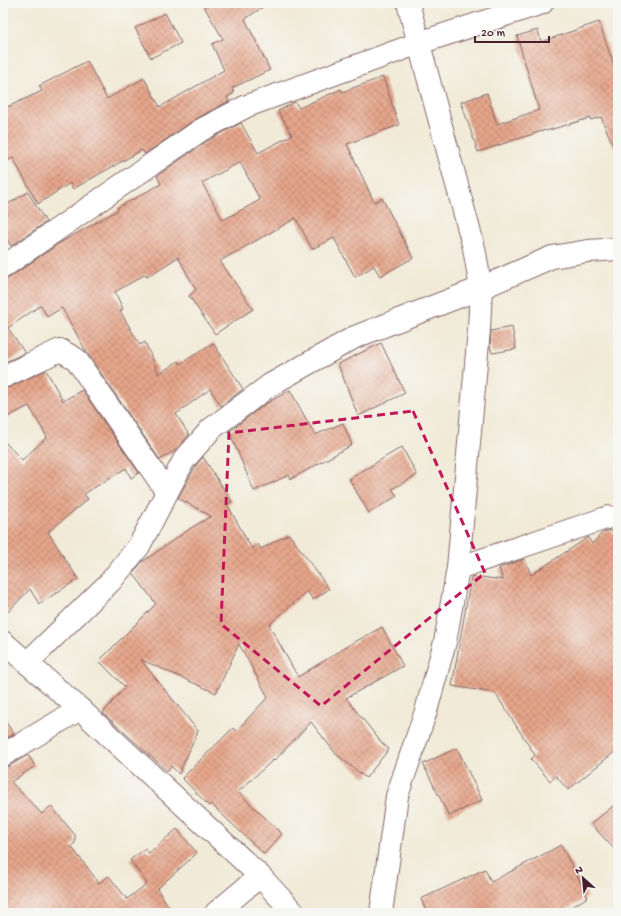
<svg xmlns="http://www.w3.org/2000/svg" width="621" height="916" font-family="'Gochi Hand',sans-serif">
  <style>
    .building { fill: url(#building-cross-hatch); fill-rule: evenodd }
    .lines { fill: none; stroke-linecap: round; stroke-linejoin: round }
    .minor-casing { stroke: #846667; stroke-width: 24 }
    .minor { stroke: #fff; stroke-width: 22 }
    .marked { fill: none; stroke: #c2185b; stroke-width: 3; stroke-dasharray: 8 5; stroke-linejoin: round }
  </style>
  <defs>
    <pattern id="building-cross-hatch" width="8" height="8" patternUnits="userSpaceOnUse"><rect width="8" height="8" fill="#e6a68b"/><path d="M0 0l8 8M0 8l8-8" fill="none" stroke="#bc8772"/></pattern>
  </defs>
  <rect width="100%" height="100%" fill="#f6f6f2"/>
  <filter id="ink" filterUnits="userSpaceOnUse"><feTurbulence type="fractalNoise" baseFrequency=".025" numOctaves="2"/><feDisplacementMap in="SourceGraphic" scale="8" xChannelSelector="R" yChannelSelector="G"/><feConvolveMatrix kernelMatrix="1 2 1 2 8 2 1 2 1" color-interpolation-filters="sRGB"/></filter>
  <filter id="wash" filterUnits="userSpaceOnUse"><feTurbulence type="fractalNoise" baseFrequency=".012" numOctaves="4" result="noise"/><feDisplacementMap in="SourceGraphic" scale="16" xChannelSelector="R" yChannelSelector="G"/><feGaussianBlur stdDeviation="0.9" result="paint"/><feColorMatrix in="noise" values="0 0 0 0 0 0 0 0 0 0 0 0 0 0 0 0 0 1.4 0 .05"/><feComposite in="paint" operator="in"/></filter>
  <g filter="url(#wash)">
    <rect width="100%" height="100%" fill="#f1ead7"/>
    <g id="blocks">
      <!-- building -->
      <g class="building">
        <path d="M202,3H269L245,19L270,70L232,88L234,93L227,97L229,101L194,120L145,154L142,150L73,189L70,183L38,204L13,158L3,163V109L42,91L39,86L87,61L107,99L144,78L160,107L224,70L212,44L223,39Z"/>
        <path d="M165,13L181,43L151,58L135,28Z"/>
        <path d="M599,22L618,78V157L601,117L591,120L590,118L546,131L545,130L478,152L461,102L487,93L497,124L539,110L517,36L538,30L541,42Z"/>
        <path d="M383,77L399,125L347,144L374,202L382,198L413,258L380,276L374,266L355,277L334,238L312,249L296,218L220,261L253,309L215,334L189,296L196,290L178,257L147,277L146,274L115,292L123,309L120,311L140,345L145,342L159,374L178,361L180,364L213,343L243,389L221,406L210,389L176,414L189,435L177,449L160,460L86,351L62,308L47,317L41,305L8,328L25,353L3,363V282L58,244L118,210L117,208L161,184L157,176L207,141L241,123L258,153L292,135L278,111L295,102L299,108L341,89L342,92ZM240,162L260,200L223,220L202,183Z"/>
        <path d="M28,192L46,222L11,246L3,233V207Z"/>
        <path d="M512,327L516,349L492,353L490,346L491,331Z"/>
        <path d="M381,343L405,393L358,416L338,364Z"/>
        <path d="M46,370L63,401L82,390L139,473L131,478L126,468L84,494L88,499L48,532L78,579L39,604L30,589L3,617V440L22,460L47,437L29,406L3,419V388L10,387Z"/>
        <path d="M290,390L315,435L343,423L352,445L291,479L289,475L254,491L229,431L235,428V427L264,405Z"/>
        <path d="M402,447L417,475L392,489L397,496L369,513L349,479Z"/>
        <path d="M203,457L232,502L227,504L252,549L258,544L261,549L289,534L329,589L313,600L307,591L269,625L298,677L340,651V650L382,627L403,666L346,698L381,742L389,749L366,778L336,754L311,722L274,761L273,760L238,792L282,834L264,854L211,804L209,806L182,778L233,728L236,731L268,697L239,644L216,693L140,659L198,731L179,774L171,766L167,771L103,713L125,687L99,661L156,604L133,573L142,562L191,528L211,516L178,498L197,464Z"/>
        <path d="M610,530L618,537V749L568,790L556,776L550,781L531,759L535,755L495,693L452,686L471,577L474,576L503,580L499,568L525,559L531,575L587,538L588,537L592,544L602,533Z"/>
        <path d="M3,718L14,734L3,740Z"/>
        <path d="M457,748L482,800L449,816L423,764Z"/>
        <path d="M28,755L35,766L11,782L42,814L51,806L75,835V843L71,846L99,883L109,876L127,899L147,884L130,860L145,849L149,853L177,829L197,853L157,889L173,913H3V767L9,766Z"/>
        <path d="M618,802V853L591,824Z"/>
        <path d="M561,845L588,897L561,913H427L421,899L485,869L491,882Z"/>
      </g>
    </g>
  </g>
  <g filter="url(#ink)">
    <use href="#blocks" fill-opacity="0" stroke="#846667" stroke-width="1"/>
    <g class="lines">
      <defs>
        <g id="minor">
          <path d="M3,267L201,130L247,106L419,43L542,3"/>
          <path d="M5,376L60,350L76,359L167,492"/>
          <path d="M458,568L609,517"/>
          <path d="M3,642L80,709L260,876L294,913"/>
          <path d="M27,663L110,582L139,546L184,460L211,429L270,385L355,337L481,288L552,257L588,251L618,249"/>
          <path d="M3,755L80,709"/>
          <path d="M216,913L260,876"/>
          <path d="M381,913L397,796L426,711L445,642L458,568L479,330L481,288L474,248L408,3"/>
        </g>
      </defs>
      <!-- minor casing -->
      <use href="#minor" class="minor-casing"/>
      <!-- minor -->
      <use href="#minor" class="minor"/>
    </g>
  </g>
  <!-- marked area -->
  <path class="marked" d="M413,411L485,573L321,706L221,624L229,433Z"/>
  <!-- margin -->
  <rect width="621" height="916" fill="none" stroke="#f6f6f2" stroke-width="16"/>
  <!-- north arrow -->
  <g transform="translate(583 878) rotate(333)" stroke="#f6f6f2" stroke-width="3" paint-order="stroke">
  <path d="M0-3L7 15L0 10L-7 15Z" fill="#4a1f2b"/>
  <text y="-6" font-size="11" font-weight="bold" text-anchor="middle" fill="#4a1f2b">N</text>
  </g>
  <!-- scale -->
  <path d="M475 36v6h74v-6" fill="none" stroke="#4a1f2b" stroke-width="2"/>
  <text x="481" y="36" font-size="12" fill="#4a1f2b" stroke="#f6f6f2" stroke-width="3" paint-order="stroke">20 m</text>
</svg>
